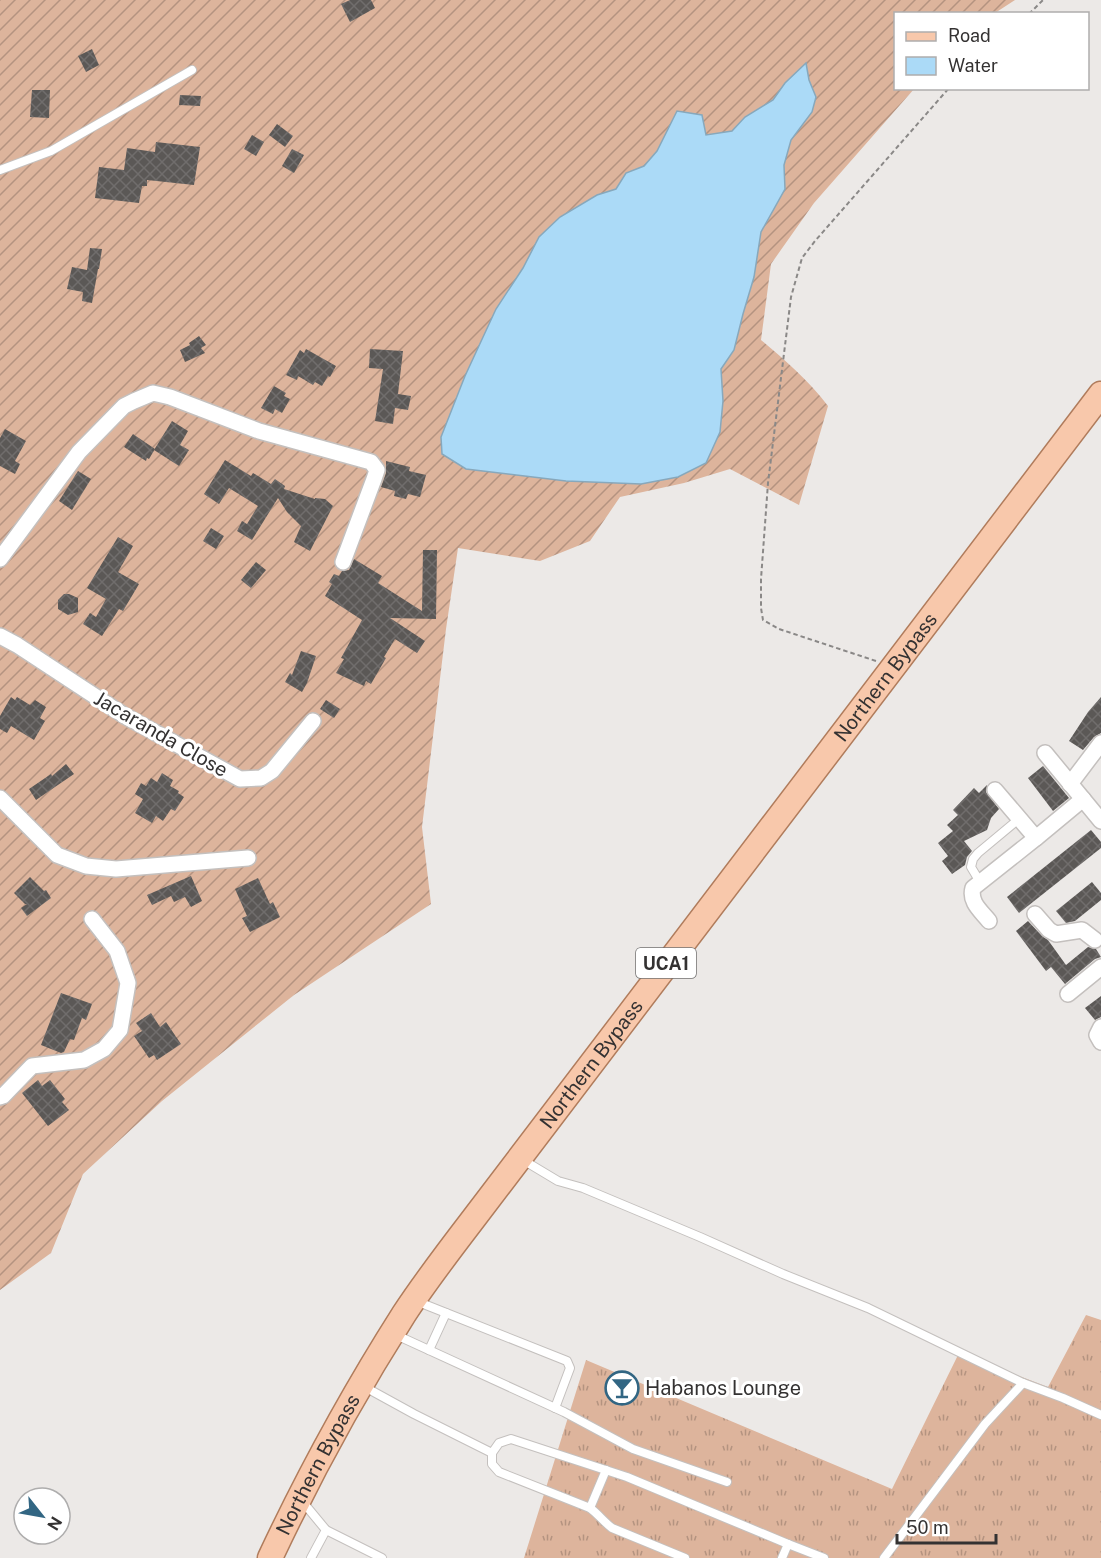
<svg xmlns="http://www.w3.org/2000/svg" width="1101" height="1558" font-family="'Public Sans',sans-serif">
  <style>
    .grass { fill: url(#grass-tufts) }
    .garden { fill: url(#garden-furrows) }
    .water { fill: #abdaf7; stroke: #87a8bc; stroke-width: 1.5 }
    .building { fill: url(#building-cross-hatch) }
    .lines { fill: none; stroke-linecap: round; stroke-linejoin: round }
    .service-casing { stroke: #c4c0be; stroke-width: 10 }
    .minor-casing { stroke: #c4c0be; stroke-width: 18 }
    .primary-casing { stroke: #b07c5c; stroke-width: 27 }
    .path { stroke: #8a8887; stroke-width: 2; stroke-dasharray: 4.5 3; stroke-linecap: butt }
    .service { stroke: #fff; stroke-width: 8 }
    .minor { stroke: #fff; stroke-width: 15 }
    .primary { stroke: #f8c8ab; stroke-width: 24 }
    .labels { text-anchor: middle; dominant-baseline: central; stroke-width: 6; stroke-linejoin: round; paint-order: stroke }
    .shield { fill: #fff; stroke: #717070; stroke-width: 1.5 }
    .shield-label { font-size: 18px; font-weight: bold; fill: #343232 }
    .street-label { font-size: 20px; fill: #343232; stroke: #fff }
    .poi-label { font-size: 20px; fill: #343232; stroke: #fff; text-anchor: start }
  </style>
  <defs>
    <pattern id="grass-tufts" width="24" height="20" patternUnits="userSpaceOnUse" patternTransform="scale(1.5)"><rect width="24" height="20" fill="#ddb49c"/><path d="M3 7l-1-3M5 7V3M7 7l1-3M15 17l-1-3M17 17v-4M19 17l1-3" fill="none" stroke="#b49380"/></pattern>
    <pattern id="garden-furrows" width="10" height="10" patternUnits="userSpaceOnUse" patternTransform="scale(1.5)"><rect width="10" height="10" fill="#ddb49c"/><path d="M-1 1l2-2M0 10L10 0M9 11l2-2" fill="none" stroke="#b49380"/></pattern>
    <pattern id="building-cross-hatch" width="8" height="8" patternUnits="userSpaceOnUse" patternTransform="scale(1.5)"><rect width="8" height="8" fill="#5b5856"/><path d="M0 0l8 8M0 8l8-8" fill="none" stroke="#706d6c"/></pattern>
  </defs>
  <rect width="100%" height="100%" fill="#ece9e7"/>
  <!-- grass -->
  <path class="grass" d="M1086,1315L1101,1320V1558H524L586,1360L892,1489L959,1353L1048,1387Z"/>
  <!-- garden -->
  <path class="garden" d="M0,0H1015L995,13L896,14V88L914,89L814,203L771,264L761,340C786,361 808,380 828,406L799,505L730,469L684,483L620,497L590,541L540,561L458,548L446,629L422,827L431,904L294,995L162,1101L83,1174L51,1253L0,1290Z"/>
  <!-- water -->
  <path class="water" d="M806,63L809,80L816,97L812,112L791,140L784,165L785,189L761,232L754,277L743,314L734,350L721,369L723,401L720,432L706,463L678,477L641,484L566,481L466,469L442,454L441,437L465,376L496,309L523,268L539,237L560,217L597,195L616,189L626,173L644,166L657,151L677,111L702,115L706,135L732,131L745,117L773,100L785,83Z"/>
  <!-- building -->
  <g class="building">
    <path d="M350,0H371L375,8L350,22L341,4Z"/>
    <path d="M92,49L99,65L86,72L78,56Z"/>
    <path d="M32,90H50L49,118L30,117Z"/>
    <path d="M180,95L201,96L200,106L179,105Z"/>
    <path d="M277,124L293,136L285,147L269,135Z"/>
    <path d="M252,135L264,142L256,156L244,149Z"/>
    <path d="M156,142L200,147L194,185L147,180V186H142L139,203L95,198L99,167L124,170L127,148L155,152Z"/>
    <path d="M292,149L304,155L294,173L282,166Z"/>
    <path d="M90,248L102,249L99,269H98L92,303L82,301L83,292L67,289L72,267L87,270Z"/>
    <path d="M199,336L206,345L201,348L205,353L185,362L180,350L190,345L189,343Z"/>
    <path d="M306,349L336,366L330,377L328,376L322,386L315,382L313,385L298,376L297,380L286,375L300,350L304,353Z"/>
    <path d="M370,349L403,351L398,394L411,396L408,410L395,408L393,424L375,421L383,369L369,368Z"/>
    <path d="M274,386L286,393L284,396L290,399L282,413L275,409L273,414L261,408Z"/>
    <path d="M172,421L188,431L180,445L189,450L179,466L154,450Z"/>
    <path d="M5,429L26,441L15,461L20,464L15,474L0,466V438Z"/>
    <path d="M133,434L155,449L149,459L147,458L146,461L124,447Z"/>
    <path d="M225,460L251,476L253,473L271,484L275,479L285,486L284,489L315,499V498L325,499L333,506L310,551L294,542L301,526L287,512L278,498L252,540L237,531L242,521L247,524L258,506L229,488L219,504L204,494Z"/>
    <path d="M386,461L410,467L409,471L426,475L420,497L408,494L406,499L394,496L395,491L381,487L386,473Z"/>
    <path d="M78,471L91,479L72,510L59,501Z"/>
    <path d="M211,528L224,536L216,549L203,541Z"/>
    <path d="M118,537L133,546L118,572L139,584L123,611L119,609L102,636L83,624L90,613L96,617L106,599L87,588Z"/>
    <path d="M423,550H437L436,619L390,618L425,641L417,653L395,639L384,657L386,658L371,684L366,681L364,686L336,673L344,659L341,658L362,620L325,596L332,584L329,582L334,574L339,576L342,571L349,570L354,559L382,576L378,583L422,611Z"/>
    <path d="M256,562L266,570L251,588L241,580Z"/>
    <path d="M64,594H69L78,598V612L68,615L58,609V600Z"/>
    <path d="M301,651L316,656L307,683L302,692L285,682L290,673L292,675Z"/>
    <path d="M11,697L15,700L17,697L30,705L35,700L46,707L40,718L45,721L34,740L11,726L7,733L0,729V716Z"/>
    <path d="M1101,697V733L1094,737L1083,750L1069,741L1088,712Z"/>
    <path d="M326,700L340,709L334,718L320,709Z"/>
    <path d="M66,764L74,774L36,800L29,789L51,774L52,776Z"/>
    <path d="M1043,766L1069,798L1053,811L1028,778Z"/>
    <path d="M162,773L173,780L170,786L179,791L178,793L184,797L175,811L171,809L163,821L156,816L152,823L135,813L143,799L135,794L141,783L146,786L151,778L157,782Z"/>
    <path d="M987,785L986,792L999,809L991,818L987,830L964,841L972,851L967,857L965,865L952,874L942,861L948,856L938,843L953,831L947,825L958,815L953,810L974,788L979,793Z"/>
    <path d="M1091,830L1101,842V848L1019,913L1007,897Z"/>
    <path d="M191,876L202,901L191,907L185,897L174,902L171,896L152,905L147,895Z"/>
    <path d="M30,877L44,891L46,890L51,898L27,916L21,908L27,904H25L14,893Z"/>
    <path d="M258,878L270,904L273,902L280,917L250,932L242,918L247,916L235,889Z"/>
    <path d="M1092,882L1101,893V900L1075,921L1066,923L1056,911Z"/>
    <path d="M1028,921L1042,936L1048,940L1066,965L1088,947L1096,949L1101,957L1095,959L1065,984L1051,967L1046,971L1016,931Z"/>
    <path d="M61,993L92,1004L86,1020L82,1018L74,1040L70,1039L64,1052L61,1053L41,1045Z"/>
    <path d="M1101,996V1017L1095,1020L1085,1008Z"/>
    <path d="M151,1013L160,1027L166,1022L181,1044L157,1060L154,1055L149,1058L134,1036L142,1031L136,1023Z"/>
    <path d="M38,1080L42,1086L50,1080L65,1099L62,1102L69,1110L48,1126L22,1093Z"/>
  </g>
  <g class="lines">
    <defs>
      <g id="service">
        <path d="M0,170L51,151L192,70"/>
        <path d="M980,882L971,867L973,859L978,853L1020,818"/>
        <path d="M523,1160L558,1181L583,1188L700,1237L783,1274L868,1308L1023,1383"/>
        <path d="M416,1301L567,1361L570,1368L555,1408"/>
        <path d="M394,1334L564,1412L633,1449L727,1482"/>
        <path d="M429,1350L446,1313"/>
        <path d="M363,1386L414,1414L492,1453L499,1443L511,1439L627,1477L788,1544L782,1558"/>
        <path d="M492,1453V1464L499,1472L590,1508C598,1514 604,1522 612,1528L685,1558"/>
        <path d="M302,1501L326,1530L311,1558"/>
        <path d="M590,1508L606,1470"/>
        <path d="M326,1530L382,1558"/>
        <path d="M788,1544L824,1558"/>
        <path d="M884,1558L985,1424L1023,1383L1063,1398L1101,1415"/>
      </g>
      <g id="minor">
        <path d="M0,559L79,452L124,406L134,401L153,393L170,397L259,431L371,462L377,470L374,479L343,562"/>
        <path d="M0,636L17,645L125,716L240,779L261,778L272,771L313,721"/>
        <path d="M1045,753L1101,821"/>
        <path d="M1070,784L1101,743"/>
        <path d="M995,790L1036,838L1083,799"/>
        <path d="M0,798L57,855L86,866L116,869L248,858"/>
        <path d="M1035,914L1049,930L1056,934L1082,930L1095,940"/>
        <path d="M989,921C981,911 969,902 973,888L1036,838"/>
        <path d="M1068,994L1101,967"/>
        <path d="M1101,1027L1097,1035L1101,1042"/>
        <path d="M0,1097L3,1096L32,1066L84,1060L104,1049L120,1030L128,983L117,951L92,919"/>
      </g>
      <g id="primary">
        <path id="s1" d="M270,1558C309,1475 355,1391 404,1314C425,1282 448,1252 471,1222L1101,394"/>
      </g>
    </defs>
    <!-- service casing -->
    <use href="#service" class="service-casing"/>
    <!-- minor casing -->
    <use href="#minor" class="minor-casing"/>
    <!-- primary casing -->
    <use href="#primary" class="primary-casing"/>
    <!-- path -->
    <g class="path">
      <path d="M1029,14L1043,0"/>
      <path d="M876,661L779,629L763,620L761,608V579L768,483L791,297L802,258L815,241L949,88"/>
    </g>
    <!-- service -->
    <use href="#service" class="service"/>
    <!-- minor -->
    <use href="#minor" class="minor"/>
    <!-- primary -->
    <use href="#primary" class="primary"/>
  </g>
  <!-- icons -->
  <defs>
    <symbol id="bar-ring" viewBox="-11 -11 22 22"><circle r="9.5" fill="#fff" stroke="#326683" stroke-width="1.5"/><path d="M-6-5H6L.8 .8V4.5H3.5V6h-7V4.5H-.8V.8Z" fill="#326683"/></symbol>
  </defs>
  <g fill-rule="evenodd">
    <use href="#bar-ring" x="603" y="1369" width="38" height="38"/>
  </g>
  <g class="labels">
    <!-- shield labels -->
    <rect class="shield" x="636" y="948" width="60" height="30" rx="4.5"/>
    <g class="shield-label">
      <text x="666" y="963">UCA1</text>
    </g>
    <!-- street labels -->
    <g class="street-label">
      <text stroke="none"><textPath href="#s1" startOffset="1077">Northern Bypass</textPath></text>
      <text transform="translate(161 734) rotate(30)">Jacaranda Close</text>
      <text stroke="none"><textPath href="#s1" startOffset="591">Northern Bypass</textPath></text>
      <text stroke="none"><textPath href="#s1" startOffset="105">Northern Bypass</textPath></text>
    </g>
    <!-- poi labels -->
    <g class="poi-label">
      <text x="645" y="1388">Habanos Lounge</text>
    </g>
  </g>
  <!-- legend -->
  <rect x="894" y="12" width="195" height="78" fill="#ffffff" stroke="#aeadad" stroke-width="1.5"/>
  <rect x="906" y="32" width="30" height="9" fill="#f8c8ab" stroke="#aeadad" stroke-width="1.5"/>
  <text x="948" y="42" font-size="18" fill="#343232">Road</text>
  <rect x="906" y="57" width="30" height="18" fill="#abdaf7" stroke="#aeadad" stroke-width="1.5"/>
  <text x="948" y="72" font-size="18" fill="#343232">Water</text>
  <!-- north arrow -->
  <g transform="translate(42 1516) rotate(121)"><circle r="28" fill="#ffffff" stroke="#aeadad" stroke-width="1.5"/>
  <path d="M0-4.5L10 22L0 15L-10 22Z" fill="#326683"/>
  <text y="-9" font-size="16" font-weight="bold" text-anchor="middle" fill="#343232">N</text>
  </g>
  <!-- scale -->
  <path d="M897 1534v9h99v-9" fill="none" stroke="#343232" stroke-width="3"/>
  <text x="906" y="1534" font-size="18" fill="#343232" stroke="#ffffff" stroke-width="4.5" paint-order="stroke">50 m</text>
</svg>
